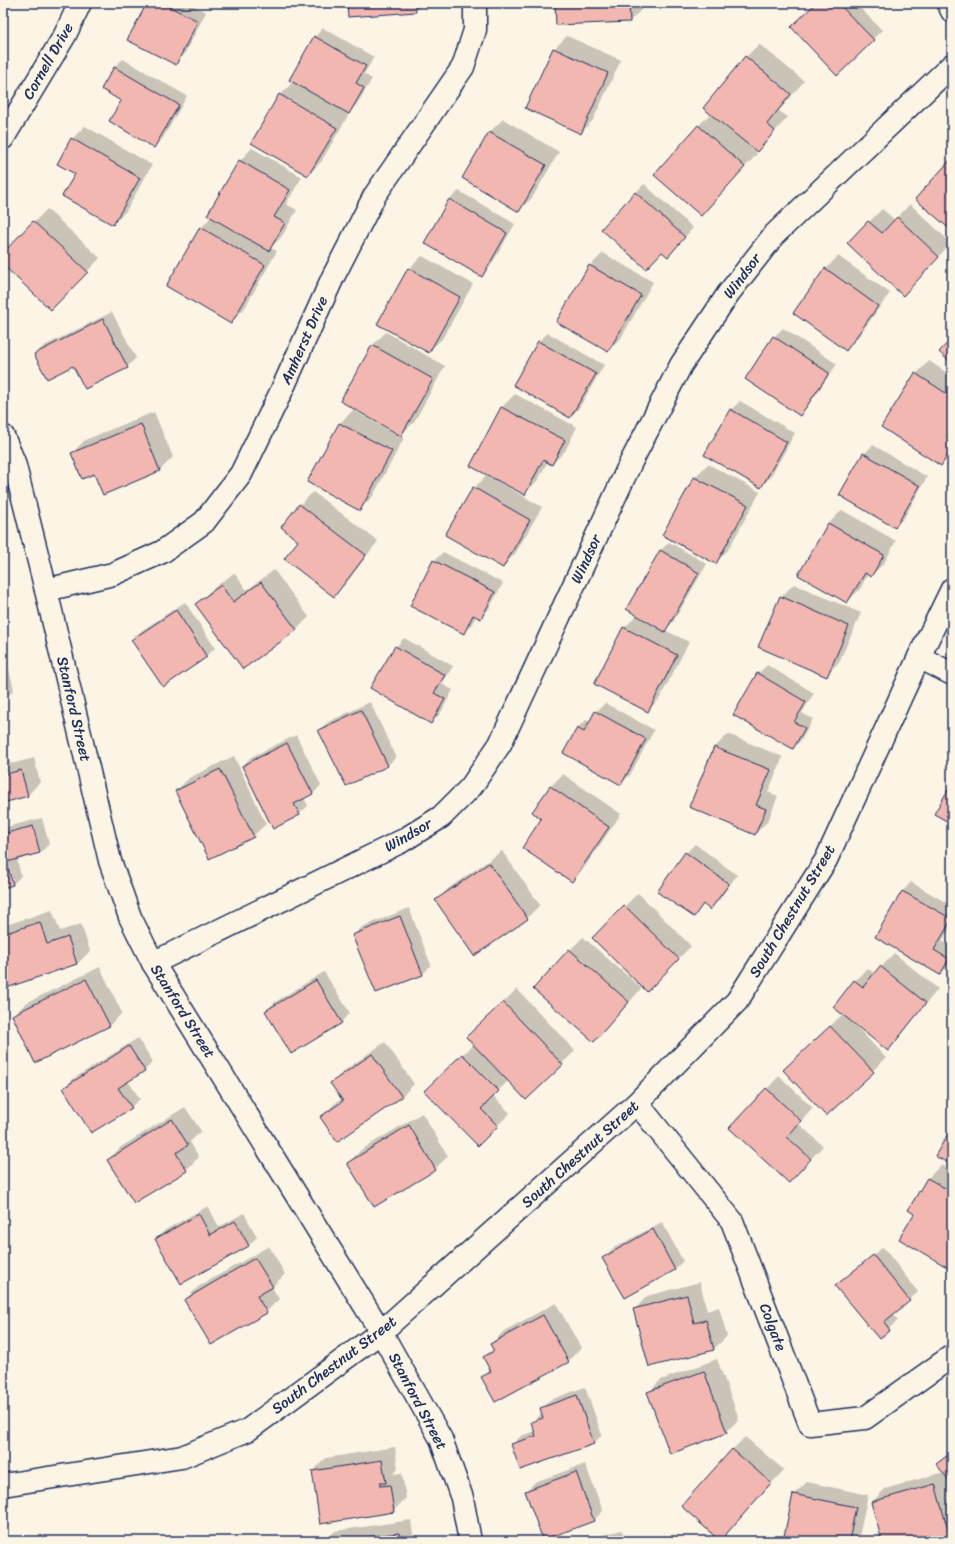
<svg xmlns="http://www.w3.org/2000/svg" width="955" height="1544" font-family="Sriracha,sans-serif">
  <style>
    .shadow { fill: #0003; fill-rule: evenodd }
    .building { fill: #f2b7b1; stroke: #1b2f5e }
    .lines { fill: none; stroke-linecap: round; stroke-linejoin: round }
    .street-casing { stroke: #1b2f5e; stroke-width: 25 }
    .street { stroke: #fcf5e5; stroke-width: 22 }
    .labels { text-anchor: middle; dominant-baseline: central; stroke-width: 3; stroke-linejoin: round; paint-order: stroke }
    .street-label { font-size: 15px; fill: #1b2f5e; stroke: #fcf5e5 }
  </style>
  <rect width="100%" height="100%" fill="#fcf5e5"/>
  <filter id="ink" filterUnits="userSpaceOnUse"><feTurbulence type="fractalNoise" baseFrequency=".025" numOctaves="2"/><feDisplacementMap in="SourceGraphic" scale="8" xChannelSelector="R" yChannelSelector="G"/><feConvolveMatrix kernelMatrix="1 2 1 2 8 2 1 2 1" color-interpolation-filters="sRGB"/></filter>
  <g filter="url(#ink)">
    <!-- shadow -->
    <g class="shadow">
      <path d="M148,3H188L206,12L184,55L176,63Z"/>
      <path d="M348,3H423L415,11Z"/>
      <path d="M556,3H642L643,8L630,21Z"/>
      <path d="M817,3H855L882,30L837,74Z"/>
      <path d="M323,28L374,57L364,74L372,79L357,104L348,114H349L321,162L308,175L280,95L294,81L315,37Z"/>
      <path d="M567,36L621,60L593,120L581,133L527,108L554,49Z"/>
      <path d="M759,44L804,81L779,111L788,117L757,151L751,146L750,147L757,154L701,215L698,126L711,113L746,57Z"/>
      <path d="M123,59L187,96L163,138L154,147L122,100L102,89L114,67Z"/>
      <path d="M503,119L559,152L532,198L519,210L463,178L490,132Z"/>
      <path d="M85,126L152,165L126,211L113,224L76,174L72,139Z"/>
      <path d="M252,148L302,177L286,204L297,210L282,236L271,248L277,251L244,309L231,322L201,228L212,216L240,161Z"/>
      <path d="M644,184L693,228L676,247L662,251L602,229Z"/>
      <path d="M459,191L515,224L490,267L482,275L425,243L450,199Z"/>
      <path d="M910,204L951,243L916,281L848,243L882,209L895,220Z"/>
      <path d="M47,209L100,258L64,296L3,263V255Z"/>
      <path d="M603,253L653,282L621,338L608,351L558,322L590,266Z"/>
      <path d="M422,256L473,284L442,339L429,351L409,269Z"/>
      <path d="M838,256L890,293L858,337L846,350L826,269Z"/>
      <path d="M112,312L136,358L127,367L74,364L35,354L44,346Z"/>
      <path d="M783,328L837,364L808,406L800,414L746,379L774,337Z"/>
      <path d="M386,332L445,366L414,422L400,436L404,438L373,496L360,509L340,423L353,410L394,433L395,431L341,401L373,345Z"/>
      <path d="M548,333L604,365L579,408L570,417L514,384L539,341Z"/>
      <path d="M929,361L952,376V453L941,464L916,374Z"/>
      <path d="M515,394L577,427L565,451L552,464L548,461L538,480L525,493L488,474L487,475L542,507L515,554L502,567L474,488L488,474L472,465L502,407Z"/>
      <path d="M740,401L795,433L770,478L761,486L731,410Z"/>
      <path d="M154,412L173,457L160,470L104,493L95,473L72,453L85,440Z"/>
      <path d="M873,445L927,477L904,518L895,526L864,454Z"/>
      <path d="M708,464L760,492L728,550L715,563L663,535L695,477Z"/>
      <path d="M313,492L378,541L347,582L334,595L300,540V505Z"/>
      <path d="M842,510L896,541L884,563L871,576L868,574L860,589L847,602L799,575L829,523Z"/>
      <path d="M669,542L707,564L673,622L665,630L689,642L660,698L648,711L624,628L637,615L660,551Z"/>
      <path d="M443,552L503,583L489,609L481,618L476,616L472,624L463,633L434,561Z"/>
      <path d="M274,570L309,617L296,630L197,604L210,591L234,573L247,590Z"/>
      <path d="M794,584L861,613L839,662L826,675L781,597Z"/>
      <path d="M185,602L215,648L206,656L133,640L141,631Z"/>
      <path d="M404,638L453,666L442,684L453,690L440,714L431,722L396,647Z"/>
      <path d="M3,644L14,690L3,701Z"/>
      <path d="M767,665L814,693L802,713L813,719L802,739L793,748L758,674Z"/>
      <path d="M370,702L396,757L388,765L319,730L328,722Z"/>
      <path d="M605,703L654,730L630,775L621,783L577,728L586,720L590,722L596,712Z"/>
      <path d="M728,734L783,757L768,792L778,796L768,821L755,834L690,806L715,747Z"/>
      <path d="M296,735L321,785L313,794L304,798L308,806L299,814L243,766L251,757Z"/>
      <path d="M4,738L11,764L34,758L40,782L28,795L3,802V739Z"/>
      <path d="M234,756L266,824L253,836L176,791L189,778Z"/>
      <path d="M563,774L621,814L584,868L571,881L543,818L550,787Z"/>
      <path d="M42,818L49,844L40,853L17,859L21,876L13,884L3,887V828ZM7,857L13,880H11L5,858Z"/>
      <path d="M695,844L737,875L719,900L710,909L704,904L693,916L659,891L686,853Z"/>
      <path d="M502,851L540,905L527,918L436,901L449,888Z"/>
      <path d="M911,882L952,906V924L942,941L952,947V960L949,965L940,974L876,937L903,891Z"/>
      <path d="M638,893L691,946L647,991L643,987L594,1041L570,950L583,937L640,987L642,986L593,938Z"/>
      <path d="M409,908L431,965L423,974L376,992L354,935L362,927Z"/>
      <path d="M52,910L60,931L81,924L90,951L77,964L3,988V926Z"/>
      <path d="M894,953L938,989L900,1036L887,1049L854,1023V1024L886,1058L826,1115L797,1057L843,1014L855,981L867,968L875,974Z"/>
      <path d="M100,967L122,1013L110,1025L13,1016L26,1003Z"/>
      <path d="M324,972L350,1013L341,1022L291,1052L266,1011L275,1002Z"/>
      <path d="M517,989L575,1051L526,1098L509,1080L493,1096L510,1113L478,1145L425,1091L474,1044L481,1024Z"/>
      <path d="M138,1038L153,1062L144,1071L128,1081L140,1099L131,1107L64,1088L73,1079Z"/>
      <path d="M385,1042L414,1084L401,1097L321,1117L334,1104L343,1098L332,1083L345,1070Z"/>
      <path d="M779,1076L813,1108L799,1124L823,1146L789,1182L767,1089Z"/>
      <path d="M185,1107L201,1131L190,1142L199,1157L186,1170L108,1160L121,1147Z"/>
      <path d="M422,1113L448,1156L435,1169L348,1163L361,1150Z"/>
      <path d="M941,1165L952,1172V1269L916,1214L909,1210L928,1178Z"/>
      <path d="M208,1206L219,1227L244,1213L257,1237L249,1245L182,1283L156,1239L165,1230Z"/>
      <path d="M662,1222L683,1261L675,1269L625,1297L603,1258L612,1249Z"/>
      <path d="M269,1246L285,1274L272,1287L279,1299L266,1312L185,1300L198,1287Z"/>
      <path d="M883,1247L918,1292L893,1314L898,1320L879,1338L837,1286Z"/>
      <path d="M700,1282L707,1311L719,1307L727,1336L714,1349L650,1366L635,1309L647,1296Z"/>
      <path d="M556,1303L581,1348L568,1361L482,1378L491,1369L484,1357L494,1348L491,1344L504,1331Z"/>
      <path d="M717,1359L739,1419L726,1432L648,1393L661,1380Z"/>
      <path d="M585,1387L602,1435L593,1444H513L521,1436L535,1431L532,1422L542,1413L541,1408L550,1400Z"/>
      <path d="M745,1437L784,1470L720,1539L733,1449Z"/>
      <path d="M395,1447L398,1469L393,1474L402,1473L406,1498L393,1511L313,1471L326,1458Z"/>
      <path d="M952,1451V1483L950,1481L952,1487V1541H883L872,1502L885,1489L944,1472L938,1464Z"/>
      <path d="M585,1464L603,1511L594,1520L544,1539L526,1491L535,1482Z"/>
      <path d="M807,1482L868,1495L858,1541H784L794,1494Z"/>
      <path d="M411,1520L414,1541H325L335,1531Z"/>
      <path d="M622,1530L625,1541H579Z"/>
    </g>
    <!-- building -->
    <g class="building">
      <path d="M147,3H162L198,21L176,65L127,40Z"/>
      <path d="M347,3H415L416,12L348,17Z"/>
      <path d="M555,3H629L630,22L556,25Z"/>
      <path d="M816,3H838L874,40L837,76L791,27Z"/>
      <path d="M314,36L366,66L356,83L364,88L349,114L289,80Z"/>
      <path d="M553,48L608,73L581,134L525,108Z"/>
      <path d="M745,56L791,94L767,124L775,131L757,152L703,108Z"/>
      <path d="M114,67L179,105L154,148L109,121L121,101L101,89Z"/>
      <path d="M279,94L337,128L308,176L251,143Z"/>
      <path d="M698,125L745,167L701,216L654,175Z"/>
      <path d="M489,132L546,165L519,212L462,178Z"/>
      <path d="M71,138L140,178L113,225L62,196L75,174L57,164Z"/>
      <path d="M952,158V231L915,199Z"/>
      <path d="M239,160L290,190L274,217L285,223L269,251L207,215Z"/>
      <path d="M635,192L685,237L668,257L662,252L646,269L601,229Z"/>
      <path d="M449,199L507,233L482,277L424,243Z"/>
      <path d="M897,217L939,257L903,296L847,243L868,221L882,233Z"/>
      <path d="M33,221L88,272L51,310L3,265V253Z"/>
      <path d="M200,227L265,265L231,324L166,286Z"/>
      <path d="M589,265L641,295L608,352L556,322Z"/>
      <path d="M408,268L460,297L429,353L377,324Z"/>
      <path d="M825,268L878,306L846,351L793,313Z"/>
      <path d="M103,319L128,368L85,389L73,366L47,379L34,354Z"/>
      <path d="M773,336L829,373L800,416L745,379Z"/>
      <path d="M952,338V364L939,352Z"/>
      <path d="M538,341L596,374L570,418L513,385Z"/>
      <path d="M372,345L433,379L401,436L340,401Z"/>
      <path d="M915,373L952,397V427L947,436L952,439V448L941,466L881,427Z"/>
      <path d="M501,407L565,440L552,465L543,460L525,495L470,466Z"/>
      <path d="M730,409L787,442L761,488L704,455Z"/>
      <path d="M339,423L392,451L360,511L307,482Z"/>
      <path d="M141,424L160,471L103,495L94,474L82,479L71,453Z"/>
      <path d="M863,453L920,486L895,528L839,495Z"/>
      <path d="M694,477L748,505L716,564L662,535Z"/>
      <path d="M473,487L530,520L503,568L445,535Z"/>
      <path d="M299,504L366,555L334,597L284,559L298,541L281,527Z"/>
      <path d="M828,523L884,555L871,577L865,573L847,603L798,575Z"/>
      <path d="M660,550L699,573L665,632L626,609Z"/>
      <path d="M433,560L495,592L481,619L473,615L464,634L410,606Z"/>
      <path d="M261,582L297,630L243,669L195,604L221,585L233,602Z"/>
      <path d="M780,596L849,626L827,677L758,647Z"/>
      <path d="M176,610L207,657L163,687L131,640Z"/>
      <path d="M623,627L677,655L648,712L594,684Z"/>
      <path d="M395,646L445,675L434,693L445,699L431,724L370,688Z"/>
      <path d="M757,673L806,702L794,722L805,728L793,749L733,715Z"/>
      <path d="M361,710L388,766L346,786L318,730Z"/>
      <path d="M595,711L646,739L621,785L563,753L577,728L584,732Z"/>
      <path d="M287,743L313,794L294,804L300,815L273,829L242,766Z"/>
      <path d="M714,747L771,770L756,805L766,809L755,835L689,807Z"/>
      <path d="M220,769L254,837L209,859L175,791Z"/>
      <path d="M21,770L28,796L3,803V775Z"/>
      <path d="M952,783V824L934,814Z"/>
      <path d="M550,786L609,827L572,882L522,848L541,819L532,812Z"/>
      <path d="M33,826L40,853L7,862L13,885L3,888V834Z"/>
      <path d="M685,852L729,884L710,910L703,904L694,917L657,892Z"/>
      <path d="M489,863L528,919L474,956L435,900Z"/>
      <path d="M902,891L952,919L934,950L949,959L940,975L875,937Z"/>
      <path d="M624,905L679,959L647,992L592,938Z"/>
      <path d="M400,916L423,975L376,993L352,935Z"/>
      <path d="M40,922L47,944L68,937L77,964L3,989V934Z"/>
      <path d="M569,949L629,1002L594,1042L533,989Z"/>
      <path d="M880,966L926,1003L888,1051L833,1007L854,980L863,987Z"/>
      <path d="M86,979L110,1026L35,1063L12,1015Z"/>
      <path d="M316,980L342,1023L291,1054L265,1011Z"/>
      <path d="M503,1002L563,1065L526,1100L466,1037Z"/>
      <path d="M830,1026L874,1072L826,1116L783,1070Z"/>
      <path d="M129,1046L145,1071L118,1088L132,1108L91,1133L63,1088Z"/>
      <path d="M372,1054L402,1097L337,1142L320,1117L343,1101L330,1083Z"/>
      <path d="M462,1054L499,1091L481,1109L498,1126L478,1146L424,1091Z"/>
      <path d="M766,1088L801,1121L787,1137L811,1159L789,1183L729,1128Z"/>
      <path d="M172,1119L188,1145L176,1153L187,1171L134,1203L107,1160Z"/>
      <path d="M409,1125L436,1170L374,1207L347,1163Z"/>
      <path d="M952,1127V1165L935,1156Z"/>
      <path d="M927,1178L952,1192V1270L899,1239L914,1214L908,1210Z"/>
      <path d="M199,1214L210,1235L235,1221L249,1246L181,1284L155,1239Z"/>
      <path d="M653,1229L675,1270L625,1298L602,1258Z"/>
      <path d="M873,1255L910,1301L884,1322L890,1330L879,1339L835,1286Z"/>
      <path d="M255,1258L273,1287L257,1296L267,1313L211,1345L184,1300Z"/>
      <path d="M687,1295L694,1323L706,1320L714,1350L649,1367L633,1309Z"/>
      <path d="M543,1315L569,1362L495,1402L481,1377L491,1372L483,1357L494,1351L490,1344Z"/>
      <path d="M704,1371L727,1433L670,1454L647,1392Z"/>
      <path d="M577,1395L594,1444L520,1470L511,1444L536,1436L531,1422L543,1418L540,1408Z"/>
      <path d="M732,1449L771,1483L720,1541L681,1506Z"/>
      <path d="M952,1452V1484L936,1464Z"/>
      <path d="M382,1460L386,1483H380V1486L390,1485L394,1512L320,1524L312,1471Z"/>
      <path d="M576,1472L594,1521L543,1540L525,1491Z"/>
      <path d="M935,1484L951,1541H882L871,1502Z"/>
      <path d="M793,1494L856,1507L849,1541H783Z"/>
      <path d="M399,1533L400,1541H338Z"/>
    </g>
    <g class="lines">
      <defs>
        <g id="street">
          <path d="M948,3L952,11"/>
          <path d="M3,138L65,35L80,3"/>
          <path d="M3,436L14,462L46,590L110,861L130,917L153,963L381,1332L441,1439L462,1498L470,1541"/>
          <path d="M46,590L113,574L162,552L204,522L241,474L281,392L333,277L375,195L463,67L475,30V3"/>
          <path d="M919,657L952,674"/>
          <path d="M153,963L402,841L441,817L471,787L500,744L631,462L681,365L728,294L774,235L952,65"/>
          <path d="M637,1103L732,1221L810,1424L865,1418L952,1356"/>
          <path d="M3,1485L182,1457L248,1430L381,1332L637,1103L737,1001L826,860L919,657L952,589"/>
        </g>
      </defs>
      <!-- street casing -->
      <use href="#street" class="street-casing"/>
      <!-- street -->
      <use href="#street" class="street"/>
    </g>
  </g>
  <g class="labels">
    <!-- street labels -->
    <g class="street-label">
      <text transform="translate(48 61) rotate(-60)">Cornell Drive</text>
      <text transform="translate(742 276) rotate(-53)">Windsor</text>
      <text transform="translate(304 340) rotate(-66)">Amherst Drive</text>
      <text transform="translate(586 559) rotate(-65)">Windsor</text>
      <text transform="translate(74 709) rotate(77)">Stanford Street</text>
      <text transform="translate(408 835) rotate(-30)">Windsor</text>
      <text transform="translate(792 911) rotate(-59)">South Chestnut Street</text>
      <text transform="translate(183 1011) rotate(58)">Stanford Street</text>
      <text transform="translate(580 1154) rotate(-42)">South Chestnut Street</text>
      <text transform="translate(773 1327) rotate(69)">Colgate</text>
      <text transform="translate(334 1365) rotate(-37)">South Chestnut Street</text>
      <text transform="translate(418 1401) rotate(62)">Stanford Street</text>
    </g>
  </g>
  <!-- margin -->
  <rect width="955" height="1544" fill="none" stroke="#fcf5e5" stroke-width="16"/>
  <rect x="8" y="8" width="939" height="1528" fill="none" stroke="#1b2f5e" stroke-width="1.5" filter="url(#ink)"/>
</svg>
